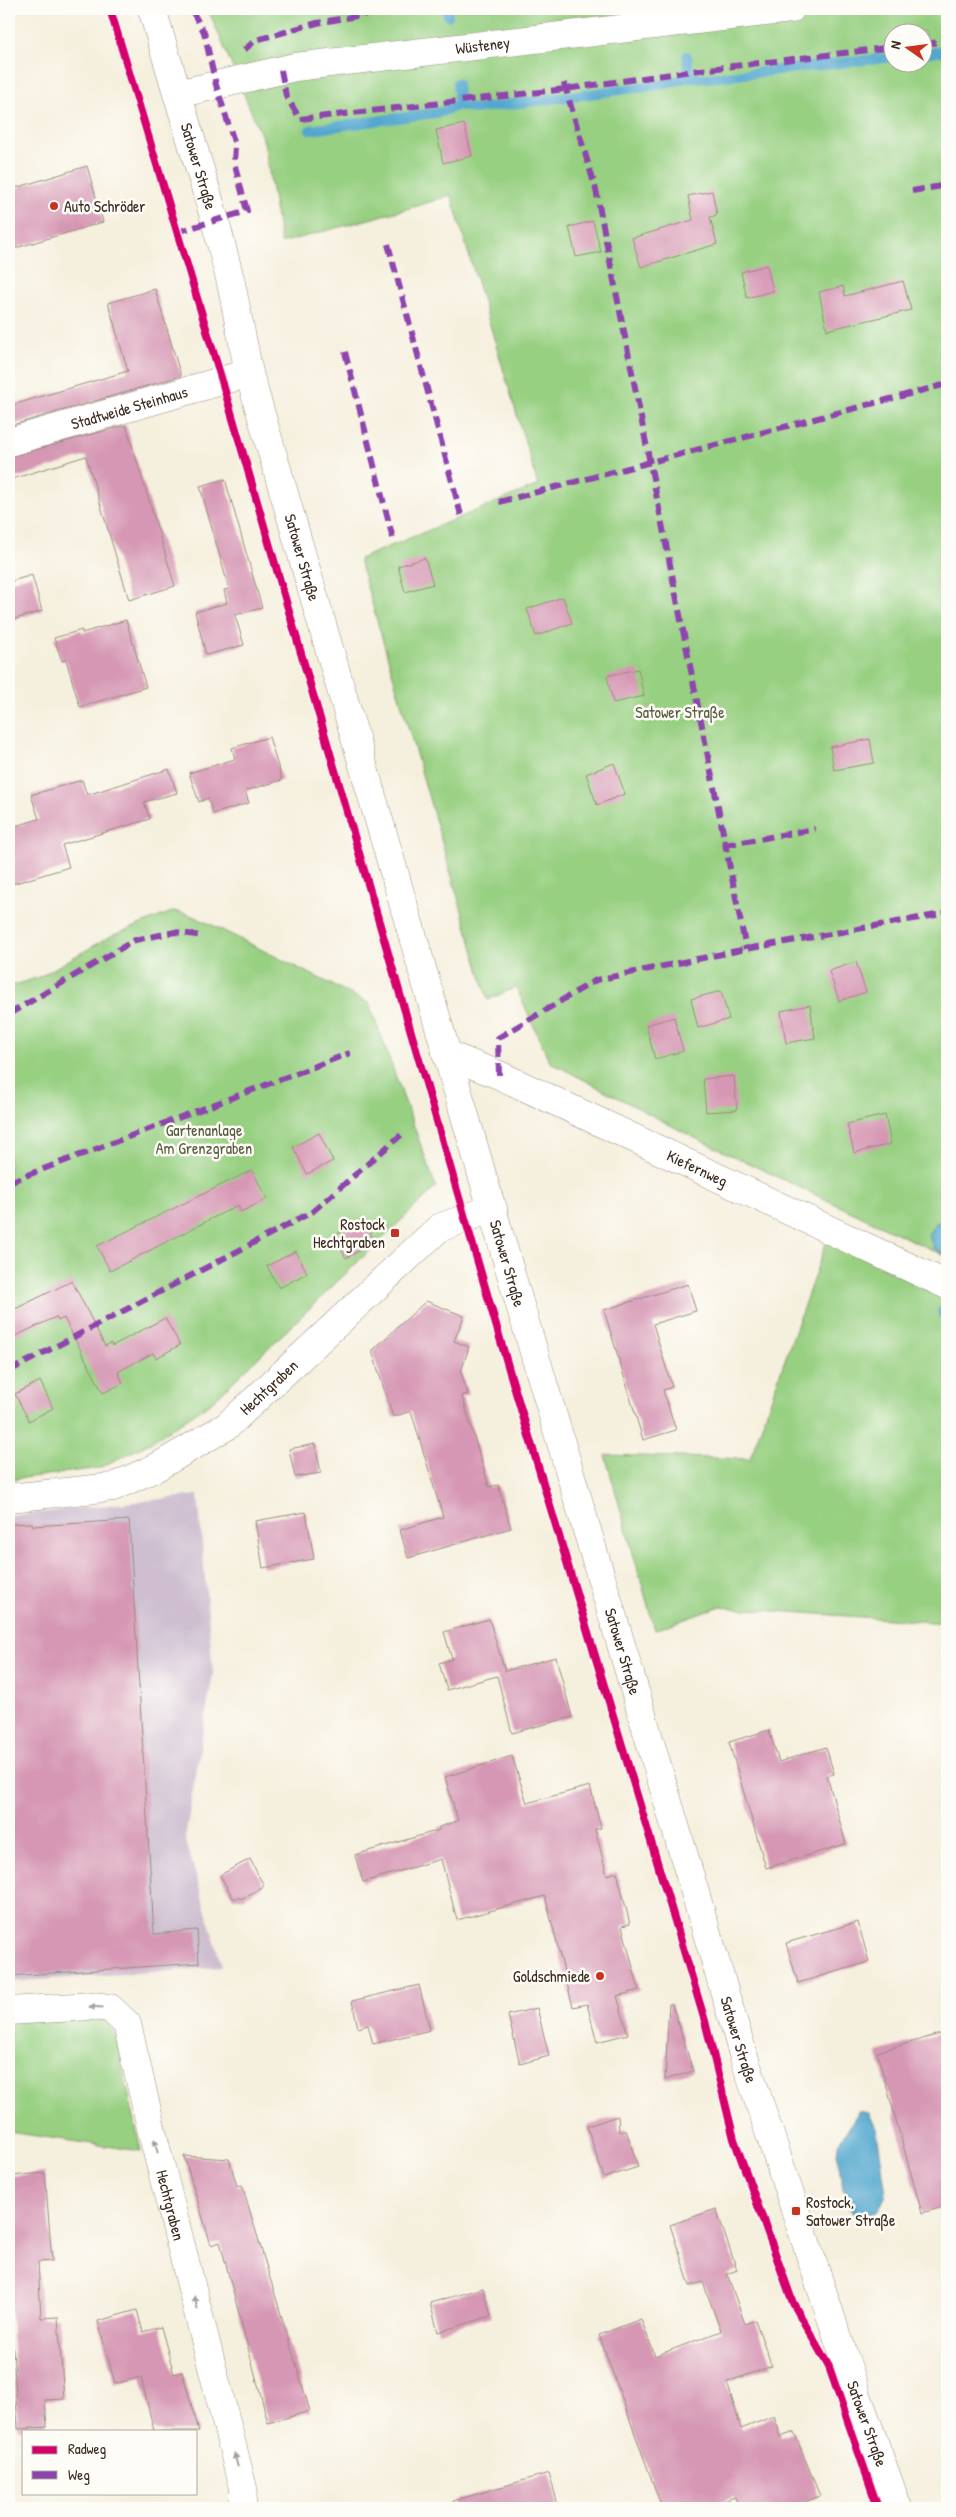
<svg xmlns="http://www.w3.org/2000/svg" width="956" height="2517" font-family="'Patrick Hand',sans-serif">
  <style>
    .industrial { fill: #cebed0 }
    .green { fill: #98d082; stroke: #6a7d50; fill-rule: evenodd }
    .water { fill: #53a7cf; stroke: #476876 }
    .lines { fill: none; stroke-linecap: round; stroke-linejoin: round }
    .stream { stroke: #53a7cf; stroke-width: 10 }
    .building { fill: #d697b4 }
    .street-casing { stroke: #988c7e; stroke-width: 29 }
    .secondary-casing { stroke: #988c7e; stroke-width: 29 }
    .street { stroke: #fff; stroke-width: 28 }
    .secondary { stroke: #fff; stroke-width: 28 }
    .quiet { stroke: #8e44ad; stroke-width: 6; stroke-dasharray: 12 6; stroke-linecap: butt }
    .cycleway-casing { stroke: #fdfcf7; stroke-width: 11 }
    .cycleway { stroke: #d6006c; stroke-width: 8 }
    .oneway { fill: #a79f9a }
    .poi-dot { fill: #c8321e; stroke: #fdfcf7; stroke-width: 2 }
    .labels { text-anchor: middle; dominant-baseline: central; stroke-width: 5; stroke-linejoin: round; paint-order: stroke }
    .street-label { font-size: 16px; fill: #3b2a1e; stroke: #fdfcf7 }
    .poi-label { font-size: 16px; fill: #3b2a1e; stroke: #fdfcf7; text-anchor: start }
    .park-label { font-size: 16px; fill: #575c3c; stroke: #fdfcf7 }
  </style>
  <rect width="100%" height="100%" fill="#fdfcf7"/>
  <filter id="ink" filterUnits="userSpaceOnUse"><feTurbulence type="fractalNoise" baseFrequency=".02" numOctaves="2"/><feDisplacementMap in="SourceGraphic" scale="10" xChannelSelector="R" yChannelSelector="G"/><feConvolveMatrix kernelMatrix="1 2 1 2 8 2 1 2 1" color-interpolation-filters="sRGB"/></filter>
  <filter id="wash" filterUnits="userSpaceOnUse"><feTurbulence type="fractalNoise" baseFrequency=".0096" numOctaves="4" result="noise"/><feDisplacementMap in="SourceGraphic" scale="20" xChannelSelector="R" yChannelSelector="G"/><feGaussianBlur stdDeviation="1.12" result="paint"/><feColorMatrix in="noise" values="0 0 0 0 0 0 0 0 0 0 0 0 0 0 0 0 0 1.4 0 .05"/><feComposite in="paint" operator="in"/></filter>
  <g filter="url(#wash)">
    <rect width="100%" height="100%" fill="#f5efdd"/>
    <!-- industrial -->
    <path class="industrial" d="M198,1495L213,1673L185,1838L222,1967L9,1982V1516Z"/>
    <!-- green -->
    <g class="green">
      <path d="M208,9H947V1257L693,1137L550,1062L516,987L488,1000L359,559L538,485L451,195L417,206L281,243L264,142ZM894,32H924V62H894Z"/>
      <path d="M174,911L190,915L210,924L369,1003L436,1187L213,1401L150,1443L99,1468L9,1480V987L39,977L111,936Z"/>
      <path d="M827,1240L947,1299V1623L718,1607L655,1630L605,1455L750,1459Z"/>
      <path d="M99,2018L108,2023L116,2035L141,2151L9,2132V2021Z"/>
    </g>
    <!-- water -->
    <g class="water">
      <path d="M947,1220V1255L934,1249L928,1234L936,1223Z"/>
      <path d="M859,2111L869,2113L877,2131L886,2195L878,2211L858,2221L845,2202L837,2153L838,2144Z"/>
    </g>
    <g class="lines">
      <!-- stream -->
      <g class="stream">
        <path d="M447,9L448,16"/>
        <path d="M924,53L947,51"/>
        <path d="M687,56L689,77"/>
        <path d="M457,83L459,105"/>
        <path d="M310,130L441,112L459,105L474,109L666,84L689,77L709,78L894,57"/>
        <path d="M942,1311L947,1320"/>
      </g>
    </g>
    <g id="blocks">
      <!-- building -->
      <g class="building">
        <path d="M464,124L472,156L443,163L436,130Z"/>
        <path d="M87,166L103,222L9,250V190Z"/>
        <path d="M712,191L717,215L710,217L717,244L641,267L632,238L693,220L688,196Z"/>
        <path d="M593,221L601,252L576,257L569,227Z"/>
        <path d="M767,265L773,291L747,298L741,272Z"/>
        <path d="M903,281L911,310L827,330L819,292L843,286L845,296Z"/>
        <path d="M155,289L181,376L9,426V406L128,371L108,303Z"/>
        <path d="M126,425L175,586L129,600L86,456L9,480V457Z"/>
        <path d="M225,479L262,608L235,615L244,645L206,655L195,612L227,603L224,590L229,589L200,486Z"/>
        <path d="M425,558L433,584L405,592L398,566Z"/>
        <path d="M32,575L42,611L9,621V582Z"/>
        <path d="M563,597L572,623L536,636L527,609Z"/>
        <path d="M126,620L146,687L80,707L66,660L62,661L54,638L82,630V633Z"/>
        <path d="M638,669L644,696L613,703L607,676Z"/>
        <path d="M269,737L282,780L245,791L249,803L213,814L208,798L199,802L189,773L235,759L232,748Z"/>
        <path d="M870,739L874,763L834,770L830,747Z"/>
        <path d="M614,763L625,794L597,805L586,774Z"/>
        <path d="M169,769L177,793L144,802L150,819L62,845L69,867L9,885V828L39,819L31,795L82,780L87,795Z"/>
        <path d="M856,962L866,992L839,1001L829,971Z"/>
        <path d="M721,991L729,1019L698,1028L691,999Z"/>
        <path d="M810,1005L815,1038L786,1043L781,1011Z"/>
        <path d="M674,1017L683,1051L655,1059L646,1025Z"/>
        <path d="M734,1076L737,1110L706,1112L703,1079Z"/>
        <path d="M885,1115L891,1144L854,1153L847,1124Z"/>
        <path d="M319,1133L333,1161L307,1174L293,1147Z"/>
        <path d="M252,1170L267,1199L241,1212L238,1205L110,1271L97,1246Z"/>
        <path d="M364,1220L375,1242L346,1258L334,1236Z"/>
        <path d="M296,1251L307,1273L279,1288L267,1266Z"/>
        <path d="M72,1281L105,1346L111,1343L112,1346L165,1318L180,1345L156,1358L153,1353L118,1372L123,1383L103,1393L64,1318L58,1321L56,1317L9,1339V1312Z"/>
        <path d="M688,1284L696,1311L653,1324L672,1387L663,1390L676,1430L643,1440L604,1310Z"/>
        <path d="M426,1301L464,1316L454,1341L469,1347L461,1372L468,1394L462,1396L489,1487L498,1485L511,1528L408,1558L400,1530L443,1517L411,1411L393,1417L372,1351Z"/>
        <path d="M40,1381L53,1408L29,1421L15,1394Z"/>
        <path d="M315,1444L321,1473L295,1477L289,1449Z"/>
        <path d="M306,1512L314,1559L263,1568L255,1521Z"/>
        <path d="M129,1520L154,1934L197,1930L199,1963L9,1976V1524L32,1523L33,1526Z"/>
        <path d="M489,1619L505,1671L556,1657L572,1717L512,1733L497,1676L447,1690L439,1663L452,1659L444,1632Z"/>
        <path d="M769,1730L779,1762L826,1747L834,1774L827,1776L846,1844L766,1868L729,1742Z"/>
        <path d="M512,1756L527,1803L590,1786L601,1828L595,1829L607,1875L617,1872L630,1924L622,1926L639,1990L617,1996L628,2034L597,2042L587,2004L573,2007L545,1896L457,1920L441,1859L363,1882L355,1855L439,1830V1827L458,1821L445,1777Z"/>
        <path d="M250,1859L264,1886L243,1898H233L220,1875Z"/>
        <path d="M858,1922L869,1962L798,1983L786,1943Z"/>
        <path d="M419,1985L430,2030L373,2044L368,2025L358,2028L352,2001Z"/>
        <path d="M669,2004H672L693,2071L665,2080Z"/>
        <path d="M537,2008L549,2056L520,2064L508,2015Z"/>
        <path d="M947,2032V2206L922,2213L877,2052Z"/>
        <path d="M618,2116L619,2132L626,2130L638,2167L604,2178L587,2126Z"/>
        <path d="M184,2156L229,2159L237,2186L242,2185L310,2411L268,2423L220,2242L211,2245Z"/>
        <path d="M45,2173L52,2261L38,2262L41,2318L58,2317L64,2399L45,2400L47,2427L18,2429L9,2285V2176Z"/>
        <path d="M716,2209L737,2270L727,2274L745,2324L755,2320L772,2366L727,2382L741,2429L774,2416L781,2437L794,2432L820,2496L789,2508H739L735,2497L705,2508H662L599,2335L641,2319L655,2356L721,2331L703,2282L690,2286L670,2225Z"/>
        <path d="M483,2288L491,2316L438,2332L430,2303Z"/>
        <path d="M137,2310L143,2332L161,2327L174,2374L182,2372L199,2431H154L141,2377L115,2384L98,2321Z"/>
        <path d="M549,2473L559,2508H454L453,2501Z"/>
      </g>
    </g>
  </g>
  <g filter="url(#ink)">
    <use href="#blocks" fill-opacity="0" stroke="#988c7e" stroke-width="1"/>
    <g class="lines">
      <defs>
        <g id="street">
          <path id="s1" d="M177,94L295,67L791,9"/>
          <path id="s2" d="M9,442L249,373"/>
          <path id="s3" d="M446,1054L499,1075L947,1285"/>
          <path id="s4" d="M9,1498L113,1487L157,1467L227,1426L439,1228L493,1208"/>
          <path id="s5" d="M9,2011L92,2006L110,2008L127,2024L153,2136L243,2488L242,2508"/>
        </g>
        <g id="secondary">
          <path id="s6" d="M152,9L215,220L231,283L249,373L517,1295L743,2054L857,2395L898,2508"/>
        </g>
      </defs>
      <!-- street casing -->
      <use href="#street" class="street-casing"/>
      <!-- secondary casing -->
      <use href="#secondary" class="secondary-casing"/>
      <!-- street -->
      <use href="#street" class="street"/>
      <!-- secondary -->
      <use href="#secondary" class="secondary"/>
      <!-- quiet -->
      <g class="quiet">
        <path d="M924,44L947,41"/>
        <path d="M244,50L256,40L317,23L396,9"/>
        <path d="M281,70L286,96L300,119L566,89L692,71L894,47"/>
        <path d="M564,83L596,190L746,949"/>
        <path d="M912,191L947,185"/>
        <path d="M177,232L247,211L234,162L235,145L216,85L204,32L191,9"/>
        <path d="M388,244L461,515"/>
        <path d="M345,352L393,539"/>
        <path d="M499,502L947,384"/>
        <path d="M725,845L815,829"/>
        <path d="M9,1014L135,940L175,932L202,936"/>
        <path d="M499,1075L498,1038L596,980L746,949L947,913"/>
        <path d="M9,1182L350,1053"/>
        <path d="M9,1371L312,1212L401,1135"/>
      </g>
      <defs>
        <path id="cycleway" d="M110,9L222,381L510,1373L705,2021L734,2139L793,2303L829,2367L878,2508"/>
      </defs>
      <!-- cycleway casing -->
      <use href="#cycleway" class="cycleway-casing"/>
      <!-- cycleway -->
      <use href="#cycleway" class="cycleway"/>
    </g>
    <!-- one-way arrows -->
    <defs><path id="oneway-solid" d="M-6-.8H1V-3.2L6.5 0L1 3.2V.8H-6Z" transform="scale(1.25)"/></defs>
    <g class="oneway">
      <use href="#oneway-solid" transform="translate(96 2007) rotate(-176)"/>
      <use href="#oneway-solid" transform="translate(156 2146) rotate(-104)"/>
      <use href="#oneway-solid" transform="translate(196 2303) rotate(-104)"/>
      <use href="#oneway-solid" transform="translate(236 2460) rotate(-104)"/>
    </g>
  </g>
  <!-- markers -->
  <g class="poi-dot">
    <circle cx="54" cy="206" r="5"/>
    <rect x="390" y="1228" width="10" height="10" rx="2.5"/>
    <circle cx="600" cy="1976" r="5"/>
    <rect x="791" y="2206" width="10" height="10" rx="2.5"/>
  </g>
  <g class="labels">
    <!-- street labels -->
    <g class="street-label">
      <text stroke="none"><textPath href="#s1" startOffset="310">Wüsteney</textPath></text>
      <text stroke="none"><textPath href="#s6" startOffset="164">Satower Straße</textPath></text>
      <text stroke="none"><textPath href="#s2" startOffset="125">Stadtweide Steinhaus</textPath></text>
      <text stroke="none"><textPath href="#s6" startOffset="569">Satower Straße</textPath></text>
      <text stroke="none"><textPath href="#s3" startOffset="276">Kiefernweg</textPath></text>
      <text stroke="none"><textPath href="#s6" startOffset="1304">Satower Straße</textPath></text>
      <text stroke="none"><textPath href="#s4" startOffset="291">Hechtgraben</textPath></text>
      <text stroke="none"><textPath href="#s6" startOffset="1709">Satower Straße</textPath></text>
      <text stroke="none"><textPath href="#s6" startOffset="2114">Satower Straße</textPath></text>
      <text stroke="none"><textPath href="#s5" startOffset="311">Hechtgraben</textPath></text>
      <text stroke="none"><textPath href="#s6" startOffset="2519">Satower Straße</textPath></text>
    </g>
    <!-- poi labels -->
    <g class="poi-label">
      <text x="64" y="206">Auto Schröder</text>
      <text x="385" y="1224" text-anchor="end">Rostock<tspan x="385" dy="18">Hechtgraben</tspan></text>
      <text x="590" y="1976" text-anchor="end">Goldschmiede</text>
      <text x="806" y="2202">Rostock,<tspan x="806" dy="18">Satower Straße</tspan></text>
    </g>
    <!-- park labels -->
    <g class="park-label">
      <text x="680" y="712">Satower Straße</text>
      <text x="204" y="1130">Gartenanlage<tspan x="204" dy="18">Am Grenzgraben</tspan></text>
    </g>
  </g>
  <!-- margin -->
  <rect width="956" height="2517" fill="none" stroke="#fdfcf7" stroke-width="30"/>
  <!-- legend -->
  <rect x="22" y="2430" width="175" height="65" fill="#fdfcf7" stroke="#afa8a0"/>
  <rect x="32" y="2446" width="25" height="8" fill="#d6006c" stroke="#afa8a0"/>
  <text x="68" y="2454" font-size="15" fill="#3b2a1e">Radweg</text>
  <rect x="32" y="2471" width="25" height="8" fill="#8e44ad" stroke="#afa8a0"/>
  <text x="68" y="2480" font-size="15" fill="#3b2a1e">Weg</text>
  <!-- north arrow -->
  <g transform="translate(908 48) rotate(284)"><circle r="24" fill="#fdfcf7" stroke="#afa8a0"/>
  <path d="M0-4L9 19L0 12L-9 19Z" fill="#c8321e"/>
  <text y="-8" font-size="14" font-weight="bold" text-anchor="middle" fill="#3b2a1e">N</text>
  </g>
</svg>
